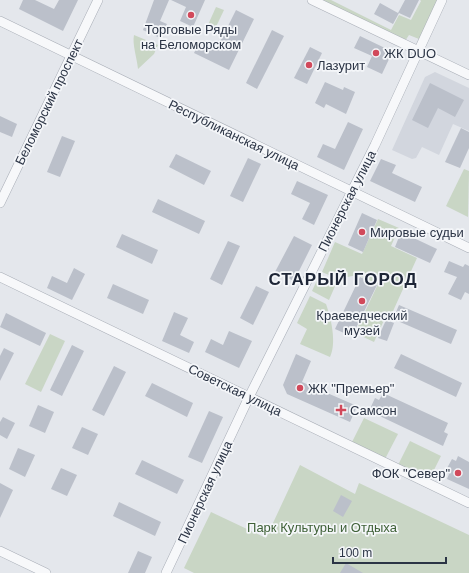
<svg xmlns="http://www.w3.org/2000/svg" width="469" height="573" font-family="Arial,sans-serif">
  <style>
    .built { fill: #d2d6de }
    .green { fill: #c9d6c5 }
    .building { fill: #bbc0ca }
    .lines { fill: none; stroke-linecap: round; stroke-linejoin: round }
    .minor-casing { stroke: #a9aeb7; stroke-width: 10 }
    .minor { stroke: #f7f8fa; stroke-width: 9 }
    .poi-dot { fill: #d1495b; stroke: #f4f6f9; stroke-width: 1.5 }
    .labels { text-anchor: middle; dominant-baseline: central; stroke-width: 3.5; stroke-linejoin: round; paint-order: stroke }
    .poi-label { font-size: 13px; fill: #2b3445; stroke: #f4f6f9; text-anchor: start }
    .street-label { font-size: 13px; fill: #2b3445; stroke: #f4f6f9 }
    .park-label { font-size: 13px; fill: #3f6138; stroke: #f4f6f9 }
    .district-label { font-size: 17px; font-weight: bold; letter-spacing: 1px; fill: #1d2536; stroke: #f4f6f9 }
  </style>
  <rect width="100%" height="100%" fill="#e4e7ec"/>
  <!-- built -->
  <path class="built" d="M435,72L469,88V131L453,124L439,155L422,147L416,158L412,159L392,150L425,77Z"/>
  <!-- green -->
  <g class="green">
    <path d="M320,0H331L391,30L399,15L411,20L421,1L420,0H438L419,39L409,35L405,41Z"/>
    <path d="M216,7L224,10L214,31L207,27Z"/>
    <path d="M134,35L158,45L154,54L138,69C137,58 132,44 134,35Z"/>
    <path d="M464,169L469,171L468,217L446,206Z"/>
    <path d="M378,219L399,228L391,246L417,258L389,320L385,318L374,342L355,333L378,284L357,275L338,279L322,272L335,242L362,254Z"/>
    <path d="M319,276L336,284L329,300L312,291Z"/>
    <path d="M310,296L326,304C331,318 337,343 330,357L300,344L307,329L297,323Z"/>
    <path d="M50,334L65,341L41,392L25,384Z"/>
    <path d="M364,418L398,434L385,459L352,442Z"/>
    <path d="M410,441L441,456L429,480L398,465Z"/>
    <path d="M300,465L355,494L359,483L469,535V573H194L184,568L211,512L266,538Z"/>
  </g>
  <!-- building -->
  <g class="building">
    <path d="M23,0H35L54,9L59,0H78L63,31L19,9Z"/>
    <path d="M154,0H169L160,21L167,24L160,38L143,30Z"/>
    <path d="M171,0H205L193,27L180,21L186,7Z"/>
    <path d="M405,0H419L410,18L399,13L393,24L374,14L380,3L398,13Z"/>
    <path d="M236,10L254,19L229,70L194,53L200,41L217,48Z"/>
    <path d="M272,30L284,36L257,89L246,83Z"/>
    <path d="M360,36L387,49L390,57L382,74L367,67L372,56L354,48Z"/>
    <path d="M310,47L322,53L307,84L294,78Z"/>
    <path d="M325,82L343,90L344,87L355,92L346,114L326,104L324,108L315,103Z"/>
    <path d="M430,83L464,100L455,117L438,108L428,128L412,120Z"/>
    <path d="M0,116L17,124L12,137L0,132Z"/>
    <path d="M348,122L363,129L344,170L317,157L323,144L335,149Z"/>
    <path d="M461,128L469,132V148L460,168L445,162Z"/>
    <path d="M62,136L75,141L60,177L47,172Z"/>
    <path d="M176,154L211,171L204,185L169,167Z"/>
    <path d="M248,158L261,164L243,202L230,196Z"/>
    <path d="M381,159L396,165L392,173L422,187L415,202L370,181Z"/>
    <path d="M297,181L328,195L314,225L302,219L310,203L291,194Z"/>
    <path d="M158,199L205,221L199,234L152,212Z"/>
    <path d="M362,213L377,220L363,252L348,245Z"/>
    <path d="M401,232L437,249L430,263L395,247Z"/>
    <path d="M122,234L158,250L152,264L116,247Z"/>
    <path d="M294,236L312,245L294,281L275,272Z"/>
    <path d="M228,241L240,246L222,285L210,279Z"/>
    <path d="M449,261L463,267L465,264L469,266V294L465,292L461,300L448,294L457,277L444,272Z"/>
    <path d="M74,268L85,274L72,300L47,288L52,276L67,283Z"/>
    <path d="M360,277L377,285L354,332L346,328L344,333L335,329Z"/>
    <path d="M113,284L149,300L143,314L107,298Z"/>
    <path d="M256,286L269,292L253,325L240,318Z"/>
    <path d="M399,305L457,330L451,344L393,319Z"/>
    <path d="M174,312L188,318L180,335L194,342L189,353L162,341Z"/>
    <path d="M6,313L46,333L40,346L0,327Z"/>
    <path d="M386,320L394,323L387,341L378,338Z"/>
    <path d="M229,331L252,341L239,368L205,352L211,339L223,345Z"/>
    <path d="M72,345L84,351L62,396L50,390Z"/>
    <path d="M4,348L14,353L0,381V356Z"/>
    <path d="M296,354L311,361L302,382L357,406L350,422L287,394L283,385Z"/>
    <path d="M401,354L462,383L456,397L394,368Z"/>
    <path d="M114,366L126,372L104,416L92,410Z"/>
    <path d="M152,383L193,403L187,417L145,396Z"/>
    <path d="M383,393L448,423L444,432L448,434L443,446L369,411L375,398L379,400Z"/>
    <path d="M38,405L54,412L45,433L29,426Z"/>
    <path d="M209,411L223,417L202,463L188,457Z"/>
    <path d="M3,417L15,423L7,439L0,435V422Z"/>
    <path d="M82,427L98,434L88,455L72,448Z"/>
    <path d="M18,448L35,455L25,477L9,469Z"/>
    <path d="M458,456L469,462V489L447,479L449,474L445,472L452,459L456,461Z"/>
    <path d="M142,460L184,480L177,494L135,474Z"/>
    <path d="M61,468L77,475L67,496L51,489Z"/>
    <path d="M0,483L13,490L0,518Z"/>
    <path d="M341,495L352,501L343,517L333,511Z"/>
    <path d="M119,502L161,522L155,536L113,516Z"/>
    <path d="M138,551L152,557L145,573H128Z"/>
    <path d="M346,563L363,573H340Z"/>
  </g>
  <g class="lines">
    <defs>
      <g id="minor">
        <path d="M312,0L469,75"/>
        <path d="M0,21L469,248"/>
        <path d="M0,203L98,0"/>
        <path d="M0,277L469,503"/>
        <path d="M0,551L46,573"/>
        <path d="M166,573L249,397L375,145L442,0"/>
      </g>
    </defs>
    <!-- minor casing -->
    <use href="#minor" class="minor-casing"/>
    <!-- minor -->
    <use href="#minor" class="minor"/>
  </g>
  <!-- markers -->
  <g class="poi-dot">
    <circle cx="191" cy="15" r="4"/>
    <circle cx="376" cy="53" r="4"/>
    <circle cx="309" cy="65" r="4"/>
    <circle cx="362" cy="232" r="4"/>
    <circle cx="362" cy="301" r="4"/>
    <circle cx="300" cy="388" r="4"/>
    <path d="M339 404h4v4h4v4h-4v4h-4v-4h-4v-4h4z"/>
    <circle cx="458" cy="473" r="4"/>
  </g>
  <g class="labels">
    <!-- poi labels -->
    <g class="poi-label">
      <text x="191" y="29" text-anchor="middle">Торговые Ряды<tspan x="191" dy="15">на Беломорском</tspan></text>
      <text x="384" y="53">ЖК DUO</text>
      <text x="317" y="65">Лазурит</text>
      <text x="370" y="232">Мировые судьи</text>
      <text x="362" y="315" text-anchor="middle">Краеведческий<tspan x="362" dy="15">музей</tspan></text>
      <text x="308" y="388">ЖК "Премьер"</text>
      <text x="350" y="410">Самсон</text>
      <text x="450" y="473" text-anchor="end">ФОК "Север"</text>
    </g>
    <!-- street labels -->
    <g class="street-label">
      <text transform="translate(49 102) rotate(-64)">Беломорский проспект</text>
      <text transform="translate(234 135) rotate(26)">Республиканская улица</text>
      <text transform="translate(347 201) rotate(-63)">Пионерская улица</text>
      <text transform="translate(235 390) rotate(26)">Советская улица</text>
      <text transform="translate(205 492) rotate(-65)">Пионерская улица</text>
    </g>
    <!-- park labels -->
    <g class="park-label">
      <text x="322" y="527">Парк Культуры и Отдыха</text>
    </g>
    <!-- district labels -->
    <g class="district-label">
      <text x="343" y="279">СТАРЫЙ ГОРОД</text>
    </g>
  </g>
  <!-- scale -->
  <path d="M333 557v6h113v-6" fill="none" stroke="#2b3445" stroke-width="2"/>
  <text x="339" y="557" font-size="12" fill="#2b3445" stroke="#f4f6f9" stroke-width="3" paint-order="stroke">100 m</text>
</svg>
